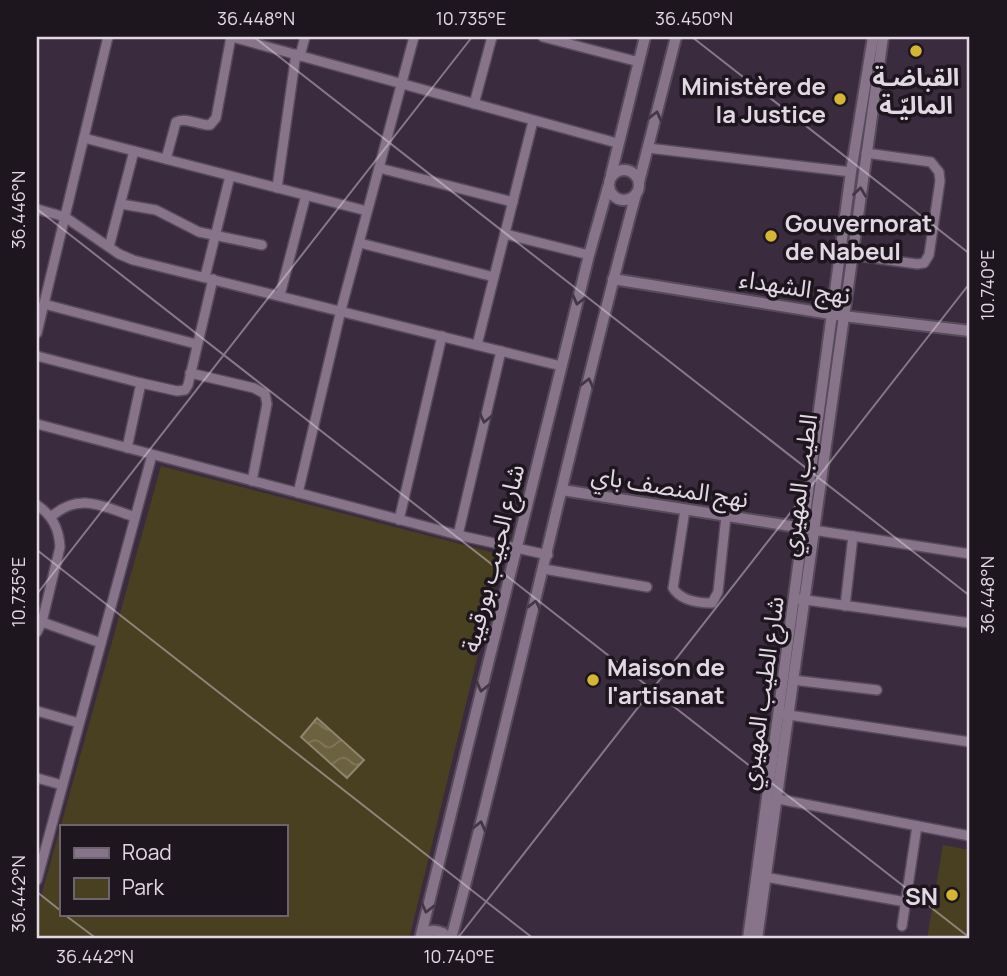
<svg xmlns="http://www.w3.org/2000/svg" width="1007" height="976" font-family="Manrope,'Noto Sans Arabic',sans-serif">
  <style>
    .green { fill: #494021; fill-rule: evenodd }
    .water { fill: url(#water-waves); stroke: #8f8570; stroke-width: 2 }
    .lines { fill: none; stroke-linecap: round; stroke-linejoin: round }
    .minor-casing { stroke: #584a5a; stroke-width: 12 }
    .tertiary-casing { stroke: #584a5a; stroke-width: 14 }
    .minor { stroke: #87748b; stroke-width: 9 }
    .tertiary { stroke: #87748b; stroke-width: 10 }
    .oneway { stroke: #433745 }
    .ticks { fill: none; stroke: #e2d8e4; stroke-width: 2; stroke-opacity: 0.45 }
    .poi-dot { fill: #d5b534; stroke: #1e161f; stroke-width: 2.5 }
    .labels { text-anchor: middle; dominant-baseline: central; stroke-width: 7; stroke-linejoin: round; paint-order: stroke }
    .poi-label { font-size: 24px; font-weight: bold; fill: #e2d8e4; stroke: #1e161f; text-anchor: end }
    .street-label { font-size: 24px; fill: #e2d8e4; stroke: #1e161f }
    .neatline { fill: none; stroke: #e2d8e4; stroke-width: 2.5 }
    .ticks-label { font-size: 18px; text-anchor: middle; fill: #e2d8e4 }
  </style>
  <defs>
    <pattern id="water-waves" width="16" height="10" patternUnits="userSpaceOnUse" patternTransform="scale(1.75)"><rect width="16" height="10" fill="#6c623f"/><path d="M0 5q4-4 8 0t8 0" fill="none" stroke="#81785b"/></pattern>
  </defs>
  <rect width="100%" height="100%" fill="#3b2b3e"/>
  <!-- green -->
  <g class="green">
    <path d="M161,466L502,555L409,939H39L37,937V911ZM61,827H285V915H61Z"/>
    <path d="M943,845L970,850V939H927Z"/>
  </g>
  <!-- water -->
  <path class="water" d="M317,718L364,760L347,778L301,737Z"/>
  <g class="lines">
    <defs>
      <g id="minor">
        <path d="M232,37L617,143"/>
        <path d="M543,37L639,62"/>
        <path d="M300,56L305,37"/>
        <path d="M474,104L492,37"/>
        <path d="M84,138L367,211"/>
        <path d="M648,148L851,172"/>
        <path d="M166,159L176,122C187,117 198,125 210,125L216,118L231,37"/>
        <path d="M379,168L513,202"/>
        <path d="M277,188L296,54"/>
        <path d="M121,204L156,210L199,232L262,245"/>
        <path d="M37,209L65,217L119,254L133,260L561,366"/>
        <path d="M505,234L589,255"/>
        <path d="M360,243L494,277"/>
        <path d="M109,247L134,151"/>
        <path d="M851,255L917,264L924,263L929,255L940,181L939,172L931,162L866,153"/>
        <path d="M205,277L230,176"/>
        <path d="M280,295L306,195"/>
        <path d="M44,304L196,344"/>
        <path d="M37,333L108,37"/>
        <path d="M477,345L533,121"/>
        <path d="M37,356L141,383"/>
        <path d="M190,373L254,388L265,394L267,404L252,481"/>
        <path d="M37,424L462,536L548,555"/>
        <path d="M127,448L141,383L177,391L185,390L188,385L213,279"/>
        <path d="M298,493L341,310L414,37"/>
        <path d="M37,505C52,515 59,528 60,547L42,622L37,632"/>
        <path d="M685,510L673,588C681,601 698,603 712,603L718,592L726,516"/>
        <path d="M51,517C79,491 104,507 135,517"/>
        <path d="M399,520L442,336"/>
        <path d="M813,530L970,554"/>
        <path d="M458,535L501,351"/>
        <path d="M544,569L647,587"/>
        <path d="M799,599L970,623"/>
        <path d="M845,606L853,536"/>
        <path d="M42,622L101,643"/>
        <path d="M793,680L877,690"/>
        <path d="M37,711L79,723"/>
        <path d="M782,714L970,742"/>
        <path d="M37,778L62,785"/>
        <path d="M773,798L970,836"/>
        <path d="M759,876L906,902"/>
        <path d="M37,880L152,455"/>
        <path d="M902,926L917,826"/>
      </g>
      <g id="tertiary">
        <circle cx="624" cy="185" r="15"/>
        <path d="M611,175L645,37"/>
        <path d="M639,182L676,37"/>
        <path d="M613,279L843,316L970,331"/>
        <path d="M562,490L810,529"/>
        <path d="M420,939L589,255L608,187"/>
        <path d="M420,939C425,930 434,929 443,933L448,939"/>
        <path d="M451,939C517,692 569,441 636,194"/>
        <path d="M748,939L851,172L873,37"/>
        <path d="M757,939L883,37"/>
      </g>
    </defs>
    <!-- minor casing -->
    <use href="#minor" class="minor-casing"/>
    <!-- tertiary casing -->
    <use href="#tertiary" class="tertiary-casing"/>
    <!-- minor -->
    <use href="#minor" class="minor"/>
    <!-- tertiary -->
    <use href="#tertiary" class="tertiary"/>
  </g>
  <!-- one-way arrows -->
  <defs><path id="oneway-chevron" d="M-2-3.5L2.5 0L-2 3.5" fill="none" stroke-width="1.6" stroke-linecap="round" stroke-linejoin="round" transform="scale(1.75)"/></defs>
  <g class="oneway">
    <use href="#oneway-chevron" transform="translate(656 116) rotate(-76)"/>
    <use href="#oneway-chevron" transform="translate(860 192) rotate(-82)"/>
    <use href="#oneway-chevron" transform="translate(578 300) rotate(104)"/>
    <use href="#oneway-chevron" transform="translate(588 383) rotate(-76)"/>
    <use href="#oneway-chevron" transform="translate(485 418) rotate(103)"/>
    <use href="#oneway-chevron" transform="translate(535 605) rotate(-76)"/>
    <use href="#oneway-chevron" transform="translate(482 687) rotate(104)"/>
    <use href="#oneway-chevron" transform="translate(480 826) rotate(-76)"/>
    <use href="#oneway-chevron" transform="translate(427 908) rotate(104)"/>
  </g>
  <!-- ticks -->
  <path class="ticks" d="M254,37L970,596M692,37L970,254M37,209L970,938M37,550L534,939M37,594L472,37M37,892L61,911M65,915L97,939M457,939L970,283"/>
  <!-- markers -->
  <g class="poi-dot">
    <circle cx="916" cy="51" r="7"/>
    <circle cx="840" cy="99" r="7"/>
    <circle cx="771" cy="236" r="7"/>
    <circle cx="593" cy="680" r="7"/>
    <circle cx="952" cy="895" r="7"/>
  </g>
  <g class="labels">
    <!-- poi labels -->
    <g class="poi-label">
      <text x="916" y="76" text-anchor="middle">القباضـة<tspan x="916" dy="28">الماليّـة</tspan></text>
      <text x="826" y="85">Ministère de<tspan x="826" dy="28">la Justice</tspan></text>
      <text x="785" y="222" text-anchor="start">Gouvernorat<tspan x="785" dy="28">de Nabeul</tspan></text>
      <text x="607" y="666" text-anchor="start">Maison de<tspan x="607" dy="28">l'artisanat</tspan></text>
      <text x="938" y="895">SN</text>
    </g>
    <!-- street labels -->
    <g class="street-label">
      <text transform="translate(795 286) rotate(9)">نهج الشهداء</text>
      <text transform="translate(798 485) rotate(-82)">الطيب المهيري</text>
      <text transform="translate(670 486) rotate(9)">نهج المنصف باي</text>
      <text transform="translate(492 558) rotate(-76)">شارع الحبيب بورقيبة</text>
      <text transform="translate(761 693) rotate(-82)">شارع الطيب المهيري</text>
    </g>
  </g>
  <!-- border -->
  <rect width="1007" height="976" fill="none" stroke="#1e161f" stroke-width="77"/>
  <!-- legend -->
  <rect x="60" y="825" width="228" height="91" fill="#1e161f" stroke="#6c646e" stroke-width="2"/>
  <rect x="74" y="848" width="35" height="10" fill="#87748b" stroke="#6c646e" stroke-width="2"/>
  <text x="122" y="860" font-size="21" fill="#e2d8e4">Road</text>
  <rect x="74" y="878" width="35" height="21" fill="#494021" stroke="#6c646e" stroke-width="2"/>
  <text x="122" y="895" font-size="21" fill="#e2d8e4">Park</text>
  <rect x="38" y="38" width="930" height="899" class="neatline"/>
  <g class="ticks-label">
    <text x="256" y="25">36.448°N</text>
    <text x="471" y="25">10.735°E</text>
    <text x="694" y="25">36.450°N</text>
    <text transform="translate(19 210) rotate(-90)" y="6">36.446°N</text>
    <text transform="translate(988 285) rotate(-90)" y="6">10.740°E</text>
    <text transform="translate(19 592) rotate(-90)" y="6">10.735°E</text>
    <text transform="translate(988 595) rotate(-90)" y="6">36.448°N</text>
    <text transform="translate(19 894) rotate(-90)" y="6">36.442°N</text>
    <text x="95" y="963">36.442°N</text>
    <text x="459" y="963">10.740°E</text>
  </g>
</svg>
